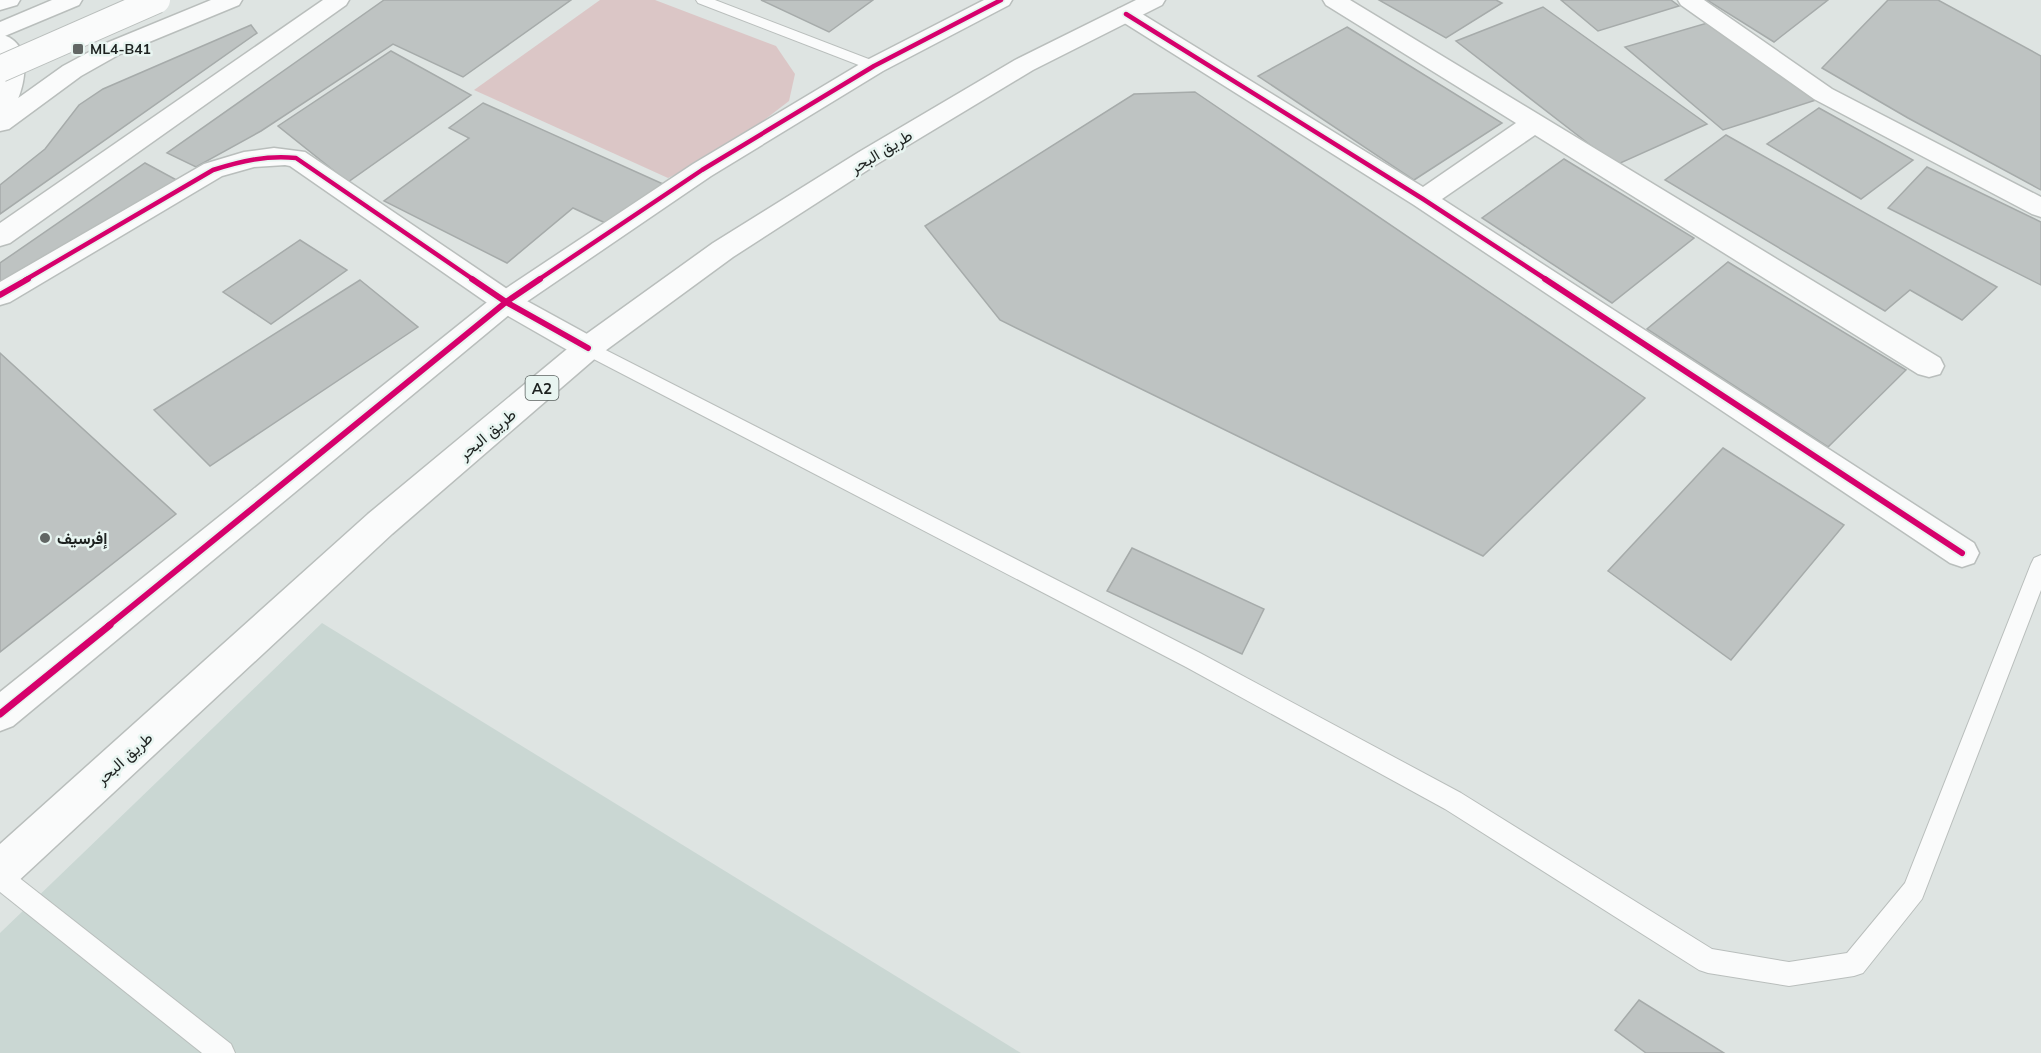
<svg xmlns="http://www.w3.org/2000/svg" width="2041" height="1053" font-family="Mulish,Vazirmatn,sans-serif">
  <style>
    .built { fill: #cad7d3 }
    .green { fill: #dbc6c6 }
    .building { fill: #bec3c2; stroke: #a6abaa; stroke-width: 1.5 }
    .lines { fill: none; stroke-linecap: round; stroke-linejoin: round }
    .lane-casing { stroke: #b9bebc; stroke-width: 2 }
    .street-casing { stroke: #b9bebc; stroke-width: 3 }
    .secondary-casing { stroke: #b9bebc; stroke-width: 3 }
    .highway-casing { stroke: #b9bebc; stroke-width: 3 }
    .lane { fill: #fafbfb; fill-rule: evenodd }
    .street { fill: #fafbfb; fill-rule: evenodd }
    .secondary { fill: #fafbfb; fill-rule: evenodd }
    .highway { fill: #fafbfb; fill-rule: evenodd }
    .highway-bridge-casing { stroke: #b9bebc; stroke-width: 28; stroke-linecap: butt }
    .highway-bridge { stroke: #fafbfb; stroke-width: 26 }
    .cycleway-far2-casing { stroke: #e8f5f1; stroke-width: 8 }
    .cycleway-far1-casing { stroke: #e8f5f1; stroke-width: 10 }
    .cycleway-casing { stroke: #e8f5f1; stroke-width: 10 }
    .cycleway-far2 { stroke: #d6006c; stroke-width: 4.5 }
    .cycleway-far1 { stroke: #d6006c; stroke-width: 6 }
    .cycleway { stroke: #d6006c; stroke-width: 7 }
    .poi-dot { fill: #616664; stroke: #e8f5f1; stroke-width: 2 }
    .labels { text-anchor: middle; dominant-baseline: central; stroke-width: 5; stroke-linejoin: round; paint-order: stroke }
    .far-poi-label { font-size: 14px; font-weight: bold; fill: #1d2220; stroke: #e8f5f1; text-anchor: start }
    .shield { fill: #e8f5f1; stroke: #5a615f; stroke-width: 1.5 }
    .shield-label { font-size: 15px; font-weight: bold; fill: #1d2220 }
    .street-label { font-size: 16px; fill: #1d2220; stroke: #e8f5f1 }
    .poi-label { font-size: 16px; font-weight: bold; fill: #1d2220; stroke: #e8f5f1; text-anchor: start }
  </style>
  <rect width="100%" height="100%" fill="#dee4e2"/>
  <!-- built -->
  <path class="built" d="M322,623L1021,1053H0V933Z"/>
  <!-- green -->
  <path class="green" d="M600,0H655L776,46L795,74L789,101L723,152L668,178L474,90Z"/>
  <!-- building -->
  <g class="building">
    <path d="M384,0H571L463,77L393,44L261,131L196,167L167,153Z"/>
    <path d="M761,0H873L829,32Z"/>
    <path d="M1379,0H1496L1502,3L1446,38Z"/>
    <path d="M1561,0H1671L1679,6L1598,31Z"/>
    <path d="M1707,0H1828L1774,42Z"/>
    <path d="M1888,0H1938L2041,56V190L1908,118L1822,68Z"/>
    <path d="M1543,7L1707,124L1616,165L1456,41Z"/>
    <path d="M1714,21L1816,100L1723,130L1625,47Z"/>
    <path d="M251,25L257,33L0,214V185L45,149L79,105L103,89Z"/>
    <path d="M1347,27L1502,123L1414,180L1258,76Z"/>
    <path d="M391,51L471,95L348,182L278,126Z"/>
    <path d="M1195,92L1645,398L1483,556L1000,320L925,226L1134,94Z"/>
    <path d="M483,103L663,184L614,227L573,208L507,263L384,201L469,138L449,128Z"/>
    <path d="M1819,108L1913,160L1861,199L1767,144Z"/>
    <path d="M1726,135L1997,287L1962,320L1910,290L1885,311L1665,180Z"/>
    <path d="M1564,159L1694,238L1612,303L1482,218Z"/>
    <path d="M145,163L184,184L0,291V263Z"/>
    <path d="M1927,167L2041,222V285L1888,208Z"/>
    <path d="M300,240L347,270L271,324L223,292Z"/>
    <path d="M1728,262L1906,370L1828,447L1647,329Z"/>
    <path d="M360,280L418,327L210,466L154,410Z"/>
    <path d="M0,353L176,514L0,652Z"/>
    <path d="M1723,448L1844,525L1731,660L1608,571Z"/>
    <path d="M1132,548L1264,609L1242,654L1107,591Z"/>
    <path d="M1639,1000L1724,1053H1646L1615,1030Z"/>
  </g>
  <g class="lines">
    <defs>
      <g id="lane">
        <path d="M696,0H715L879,63L881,66L874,70L869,69L698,3Z"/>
        <path d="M588,341L1200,653L1461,793L1712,949L1789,962L1847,953L1905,883L2031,564L2034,558L2041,555V590L1922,899L1863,973L1854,976L1789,986L1708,973L1699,970L1445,809L1186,667L582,353L579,348L582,343Z"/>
        <path d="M0,865L8,869L231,1044L235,1053H202L0,892Z"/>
      </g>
      <g id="street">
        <path d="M323,0H349L346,5L10,243L0,246V223Z"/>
        <path d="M1323,0H1350L1940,358L1944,366L1940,374L1929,377L1918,374L1535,135L1442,199L1974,543L1979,553L1974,563L1962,567L1950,563L1414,205L1118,19L1114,14L1118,9L1126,7L1134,9L1423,187L1516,123L1326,5Z"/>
        <path d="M1678,0H1704L1832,89L2041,197V217L2032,214L1814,99L1681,5Z"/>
        <path d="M274,148L305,152L516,295L598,340L603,348L598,356L588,359L578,356L496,309L290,166L285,165L254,167L222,176L10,302L0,305V282L204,164L244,152Z"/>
      </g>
      <g id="secondary">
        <path d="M984,0H1012L1009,5L883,71L711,176L516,309L13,726L0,731V692L496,295L693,164L865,61Z"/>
        <path d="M0,34C38,43 24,94 9,117L0,119Z"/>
      </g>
      <g id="highway">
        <path d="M0,0H20L17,5L0,10Z"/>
        <path d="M52,0H82L79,5L0,38V22Z"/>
        <path d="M211,0H242L239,5L120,54L81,76L9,129L0,131V111L63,66L104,44Z"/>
        <path d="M1136,0H1165L1162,5L1033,70L877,164L733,257L598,356L392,534L14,885L0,891V844L368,514L578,340L713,243L859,152L1015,60Z"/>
      </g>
    </defs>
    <!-- lane casing -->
    <use href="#lane" class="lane-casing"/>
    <!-- street casing -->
    <use href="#street" class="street-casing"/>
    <!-- secondary casing -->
    <use href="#secondary" class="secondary-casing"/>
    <!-- highway casing -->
    <use href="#highway" class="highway-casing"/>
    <!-- lane -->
    <use href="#lane" class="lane"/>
    <!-- street -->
    <use href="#street" class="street"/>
    <!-- secondary -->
    <use href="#secondary" class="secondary"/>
    <!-- highway -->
    <use href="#highway" class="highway"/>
    <defs>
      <path id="highway-bridge" d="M0,69L157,0"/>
    </defs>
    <!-- highway-bridge casing -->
    <use href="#highway-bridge" class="highway-bridge-casing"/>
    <!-- highway-bridge -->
    <use href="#highway-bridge" class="highway-bridge"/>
    <defs>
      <g id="cycleway-far2">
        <path d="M1126,14L1423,199L1547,280"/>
        <path d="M25,280L213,170C241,161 267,155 296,158L474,280"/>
        <path d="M538,280L702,170L874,66L1001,0"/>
      </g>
      <g id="cycleway-far1">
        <path d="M472,279L506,302L588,348"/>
        <path d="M1545,279L1962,553"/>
        <path d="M0,295L28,279"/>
        <path d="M108,626L506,302L540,279"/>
      </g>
      <path id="cycleway" d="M0,714L110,625"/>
    </defs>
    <!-- cycleway-far2 casing -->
    <use href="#cycleway-far2" class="cycleway-far2-casing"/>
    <!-- cycleway-far1 casing -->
    <use href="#cycleway-far1" class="cycleway-far1-casing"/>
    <!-- cycleway casing -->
    <use href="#cycleway" class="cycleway-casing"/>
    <!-- cycleway-far2 -->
    <use href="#cycleway-far2" class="cycleway-far2"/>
    <!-- cycleway-far1 -->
    <use href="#cycleway-far1" class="cycleway-far1"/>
    <!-- cycleway -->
    <use href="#cycleway" class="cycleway"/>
  </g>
  <!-- markers -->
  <g class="poi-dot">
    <rect x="72" y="43" width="12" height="12" rx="3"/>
    <circle cx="45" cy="538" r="6"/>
  </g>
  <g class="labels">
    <!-- far-poi labels -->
    <g class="far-poi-label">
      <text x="90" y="49">ML4-B41</text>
    </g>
    <!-- shield labels -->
    <rect class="shield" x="525.5" y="376" width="33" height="24" rx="4.5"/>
    <g class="shield-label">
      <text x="542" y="388">A2</text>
    </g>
    <!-- street labels -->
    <g class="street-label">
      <text transform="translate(881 151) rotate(-31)">طريق البحر</text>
      <text transform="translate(487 434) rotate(-40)">طريق البحر</text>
      <text transform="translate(124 758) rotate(-42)">طريق البحر</text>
    </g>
    <!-- poi labels -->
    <g class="poi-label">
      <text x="57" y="538">إفرسيف</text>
    </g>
  </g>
</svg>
